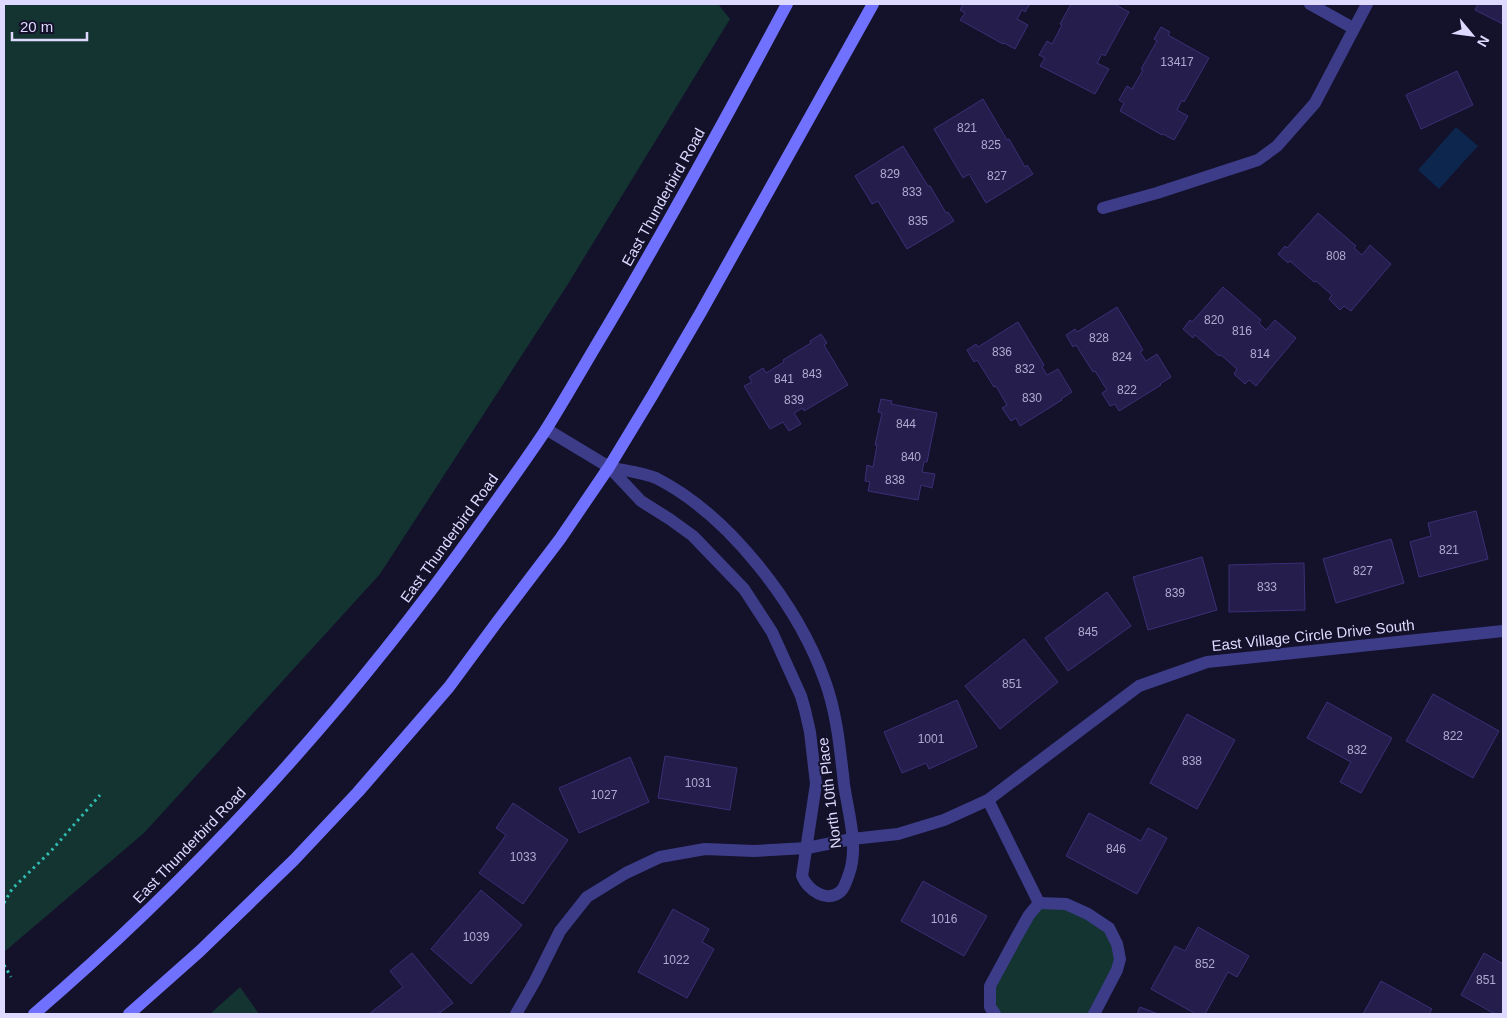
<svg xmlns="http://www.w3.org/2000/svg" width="1507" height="1018" font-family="Helvetica,sans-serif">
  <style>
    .green { fill: #143432 }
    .water { fill: #0d264d }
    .building { fill: #251d4b; stroke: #3b2f77 }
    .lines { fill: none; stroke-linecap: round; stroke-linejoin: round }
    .path { stroke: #30bcb0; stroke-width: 3; stroke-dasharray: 2.5 4; stroke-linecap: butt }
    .minor { stroke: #3d3c89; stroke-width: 12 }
    .secondary { stroke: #7171ff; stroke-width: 12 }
    .labels { text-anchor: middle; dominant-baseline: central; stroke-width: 4; stroke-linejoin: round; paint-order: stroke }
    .number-label { font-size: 12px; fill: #afaad2 }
    .street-label { font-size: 15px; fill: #ddd9ff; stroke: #14112a }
  </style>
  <rect width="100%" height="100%" fill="#14112a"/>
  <!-- green -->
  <g class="green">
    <path d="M4,4H718L730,19L568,284L380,574L144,833L4,952Z"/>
    <path d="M1039,903L1066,904L1109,928L1120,959L1094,1014H995L990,986Z"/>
    <path d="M240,987L259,1014H210Z"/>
  </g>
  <!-- water -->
  <path class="water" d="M1456,127L1478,146L1439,189L1418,170Z"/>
  <!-- building -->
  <g class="building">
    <path d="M963,4H1030L1025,12L1022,10L1017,19L1028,25L1015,49L1004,43L1003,44L960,20L965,13L960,10Z"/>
    <path d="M1071,4H1114L1129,12L1105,56L1102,54L1097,63L1109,69L1095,94L1040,66L1045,58L1039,55L1047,41L1052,44L1062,25L1060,24Z"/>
    <path d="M1478,4H1503V24L1475,10Z"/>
    <path d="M1161,27L1170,32L1168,35L1209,58L1184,102L1182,100L1177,110L1188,116L1174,140L1163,134L1162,135L1120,111L1124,103L1119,100L1127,86L1132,89L1143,70L1141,69L1157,41L1154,39Z"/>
    <path d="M1457,71L1473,105L1421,129L1406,95Z"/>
    <path d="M983,99L1007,140L1009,139L1025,167L1027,165L1033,174L986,203L969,174L963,178L934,129Z"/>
    <path d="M903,146L928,186H930L946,213L948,212L954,221L907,249L878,201L872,204L855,176Z"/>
    <path d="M1318,213L1356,246L1354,248L1362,255L1370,245L1391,264L1351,311L1344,306L1340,310L1329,299L1332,295L1316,281L1314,282L1290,261L1288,263L1278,254L1285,246L1287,248Z"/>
    <path d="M1223,287L1261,320L1259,323L1266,330L1275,320L1296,338L1256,386L1249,380L1245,384L1234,374L1237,369L1221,355L1219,356L1195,335L1193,338L1183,329L1190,320L1192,322Z"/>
    <path d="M1117,307L1143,350L1140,352L1146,361L1157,354L1171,377L1160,384L1161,385L1119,411L1115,404L1110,406L1102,393L1107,390L1095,371L1093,372L1076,345L1073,347L1066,335L1075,329L1077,332Z"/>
    <path d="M1018,322L1044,365L1042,367L1047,375L1058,369L1072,392L1061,399L1062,400L1020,426L1016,418L1011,421L1002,408L1007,405L996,386L994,387L977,360L974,362L967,350L976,344L978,347Z"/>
    <path d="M821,334L827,343L824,345L848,385L804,411L803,408L794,413L801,424L789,431L783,422L770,429L744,386L752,382L749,377L763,368L766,373L784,362L783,360L811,343L810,341Z"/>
    <path d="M881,399L892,401L891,404L937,413L927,462H924L922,472L935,474L932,488L921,485L918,500L868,491L870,482L865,481L867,465L873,467L877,445H875L882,413L878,412Z"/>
    <path d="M1476,511L1488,559L1419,577L1410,542L1431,536L1428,523Z"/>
    <path d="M1391,539L1404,583L1336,603L1323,559Z"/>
    <path d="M1202,557L1217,610L1148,630L1133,577Z"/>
    <path d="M1304,563L1305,610L1229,612V565Z"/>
    <path d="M1107,592L1131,626L1068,671L1045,638Z"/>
    <path d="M1024,639L1058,682L1000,729L965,686Z"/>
    <path d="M1433,694L1499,731L1473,778L1406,741Z"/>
    <path d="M957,700L977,747L929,769L926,763L902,773L884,732Z"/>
    <path d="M1327,702L1392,738L1361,793L1340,782L1351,762L1307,738Z"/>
    <path d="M1187,714L1235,740L1197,809L1150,783Z"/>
    <path d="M665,756L737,768L730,810L658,798Z"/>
    <path d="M630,757L649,802L579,833L559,788Z"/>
    <path d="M513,803L568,840L523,904L479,873L506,835L496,828Z"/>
    <path d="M1089,813L1141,841L1148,828L1167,838L1137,894L1066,856Z"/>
    <path d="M923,881L987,916L964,956L901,921Z"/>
    <path d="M481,890L522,925L471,984L431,949Z"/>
    <path d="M673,909L709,929L702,942L714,949L687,998L638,972Z"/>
    <path d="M1198,927L1249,956L1237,977L1228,972L1205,1014H1196L1151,989L1175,946L1185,951Z"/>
    <path d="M412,953L453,1003L438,1014H369L403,987L390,971Z"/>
    <path d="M1484,953L1503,964V1014H1495L1461,995Z"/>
    <path d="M1381,981L1432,1009L1429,1014H1363Z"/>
    <path d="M1140,1007L1158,1014H1137Z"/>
  </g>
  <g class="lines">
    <!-- path -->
    <g class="path">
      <path d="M4,903L12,889L51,851L100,795"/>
      <path d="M4,965L11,977"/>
    </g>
    <!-- minor -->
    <g class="minor">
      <path d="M1310,4L1353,28"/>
      <path d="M1103,208L1157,193L1258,160L1277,146L1315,103L1367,4"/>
      <path d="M546,429L609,467L641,501L671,520L693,536L744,589L772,632L801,696L805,710L810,732L816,784L802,876C808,890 827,904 841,891C845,887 847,879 849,874C859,846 848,813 844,784C840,749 837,714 825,681C798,605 729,515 656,478C645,473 622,470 609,467"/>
      <path d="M988,800L1039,903"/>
      <path d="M1039,903L1066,904L1088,914L1109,928L1117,944L1120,959L1117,970L1094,1014"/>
      <path d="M516,1014L535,981L560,931L587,897L626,873L660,857L705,849L754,851L807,848L852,839L898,834L944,820L988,800L1139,686L1207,662L1503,631"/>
      <path d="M995,1014L990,1007V986L1016,938L1029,915L1039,903"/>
    </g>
    <!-- secondary -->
    <g class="secondary">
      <path d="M34,1014C202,870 351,705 479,525C501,494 524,463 545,431C562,404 578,376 594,349C662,236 725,120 787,4"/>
      <path d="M129,1014L200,951L294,860L358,792L449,687L497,622L560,539L609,467L652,396L701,312L873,4"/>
    </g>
  </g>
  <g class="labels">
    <!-- number labels -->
    <g class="number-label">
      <text x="1177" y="62">13417</text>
      <text x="967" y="128">821</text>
      <text x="991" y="145">825</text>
      <text x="890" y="174">829</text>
      <text x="997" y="176">827</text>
      <text x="912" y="192">833</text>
      <text x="918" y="221">835</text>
      <text x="1336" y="256">808</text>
      <text x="1214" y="320">820</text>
      <text x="1242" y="331">816</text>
      <text x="1099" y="338">828</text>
      <text x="1002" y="352">836</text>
      <text x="1260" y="354">814</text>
      <text x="1122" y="357">824</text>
      <text x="1025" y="369">832</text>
      <text x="812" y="374">843</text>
      <text x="784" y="379">841</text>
      <text x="1127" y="390">822</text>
      <text x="1032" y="398">830</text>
      <text x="794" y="400">839</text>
      <text x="906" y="424">844</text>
      <text x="911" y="457">840</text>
      <text x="895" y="480">838</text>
      <text x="1449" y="550">821</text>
      <text x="1363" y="571">827</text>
      <text x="1267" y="587">833</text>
      <text x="1175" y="593">839</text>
      <text x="1088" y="632">845</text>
      <text x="1012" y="684">851</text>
      <text x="1453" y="736">822</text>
      <text x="931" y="739">1001</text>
      <text x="1357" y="750">832</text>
      <text x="1192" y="761">838</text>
      <text x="698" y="783">1031</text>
      <text x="604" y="795">1027</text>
      <text x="1116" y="849">846</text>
      <text x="523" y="857">1033</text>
      <text x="944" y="919">1016</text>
      <text x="476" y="937">1039</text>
      <text x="676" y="960">1022</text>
      <text x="1205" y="964">852</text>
      <text x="1486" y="980">851</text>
    </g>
    <!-- street labels -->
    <g class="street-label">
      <text transform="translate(663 197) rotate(-61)">East Thunderbird Road</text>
      <text transform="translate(449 538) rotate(-54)">East Thunderbird Road</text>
      <text transform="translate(1313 635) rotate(-6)">East Village Circle Drive South</text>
      <text transform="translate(829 793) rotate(-97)">North 10th Place</text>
      <text transform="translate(189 845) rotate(-46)">East Thunderbird Road</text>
    </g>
  </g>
  <!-- border -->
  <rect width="1507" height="1018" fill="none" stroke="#ddd9ff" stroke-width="10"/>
  <!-- north arrow -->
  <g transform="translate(1472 35) rotate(119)" stroke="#14112a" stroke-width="4" paint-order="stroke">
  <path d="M0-4L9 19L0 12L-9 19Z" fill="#ddd9ff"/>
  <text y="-8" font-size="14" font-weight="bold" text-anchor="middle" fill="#ddd9ff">N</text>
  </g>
  <!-- scale -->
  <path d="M12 32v8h75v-8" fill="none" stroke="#ddd9ff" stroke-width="2.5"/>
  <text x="20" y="32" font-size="15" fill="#ddd9ff" stroke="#14112a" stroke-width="4" paint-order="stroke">20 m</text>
</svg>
